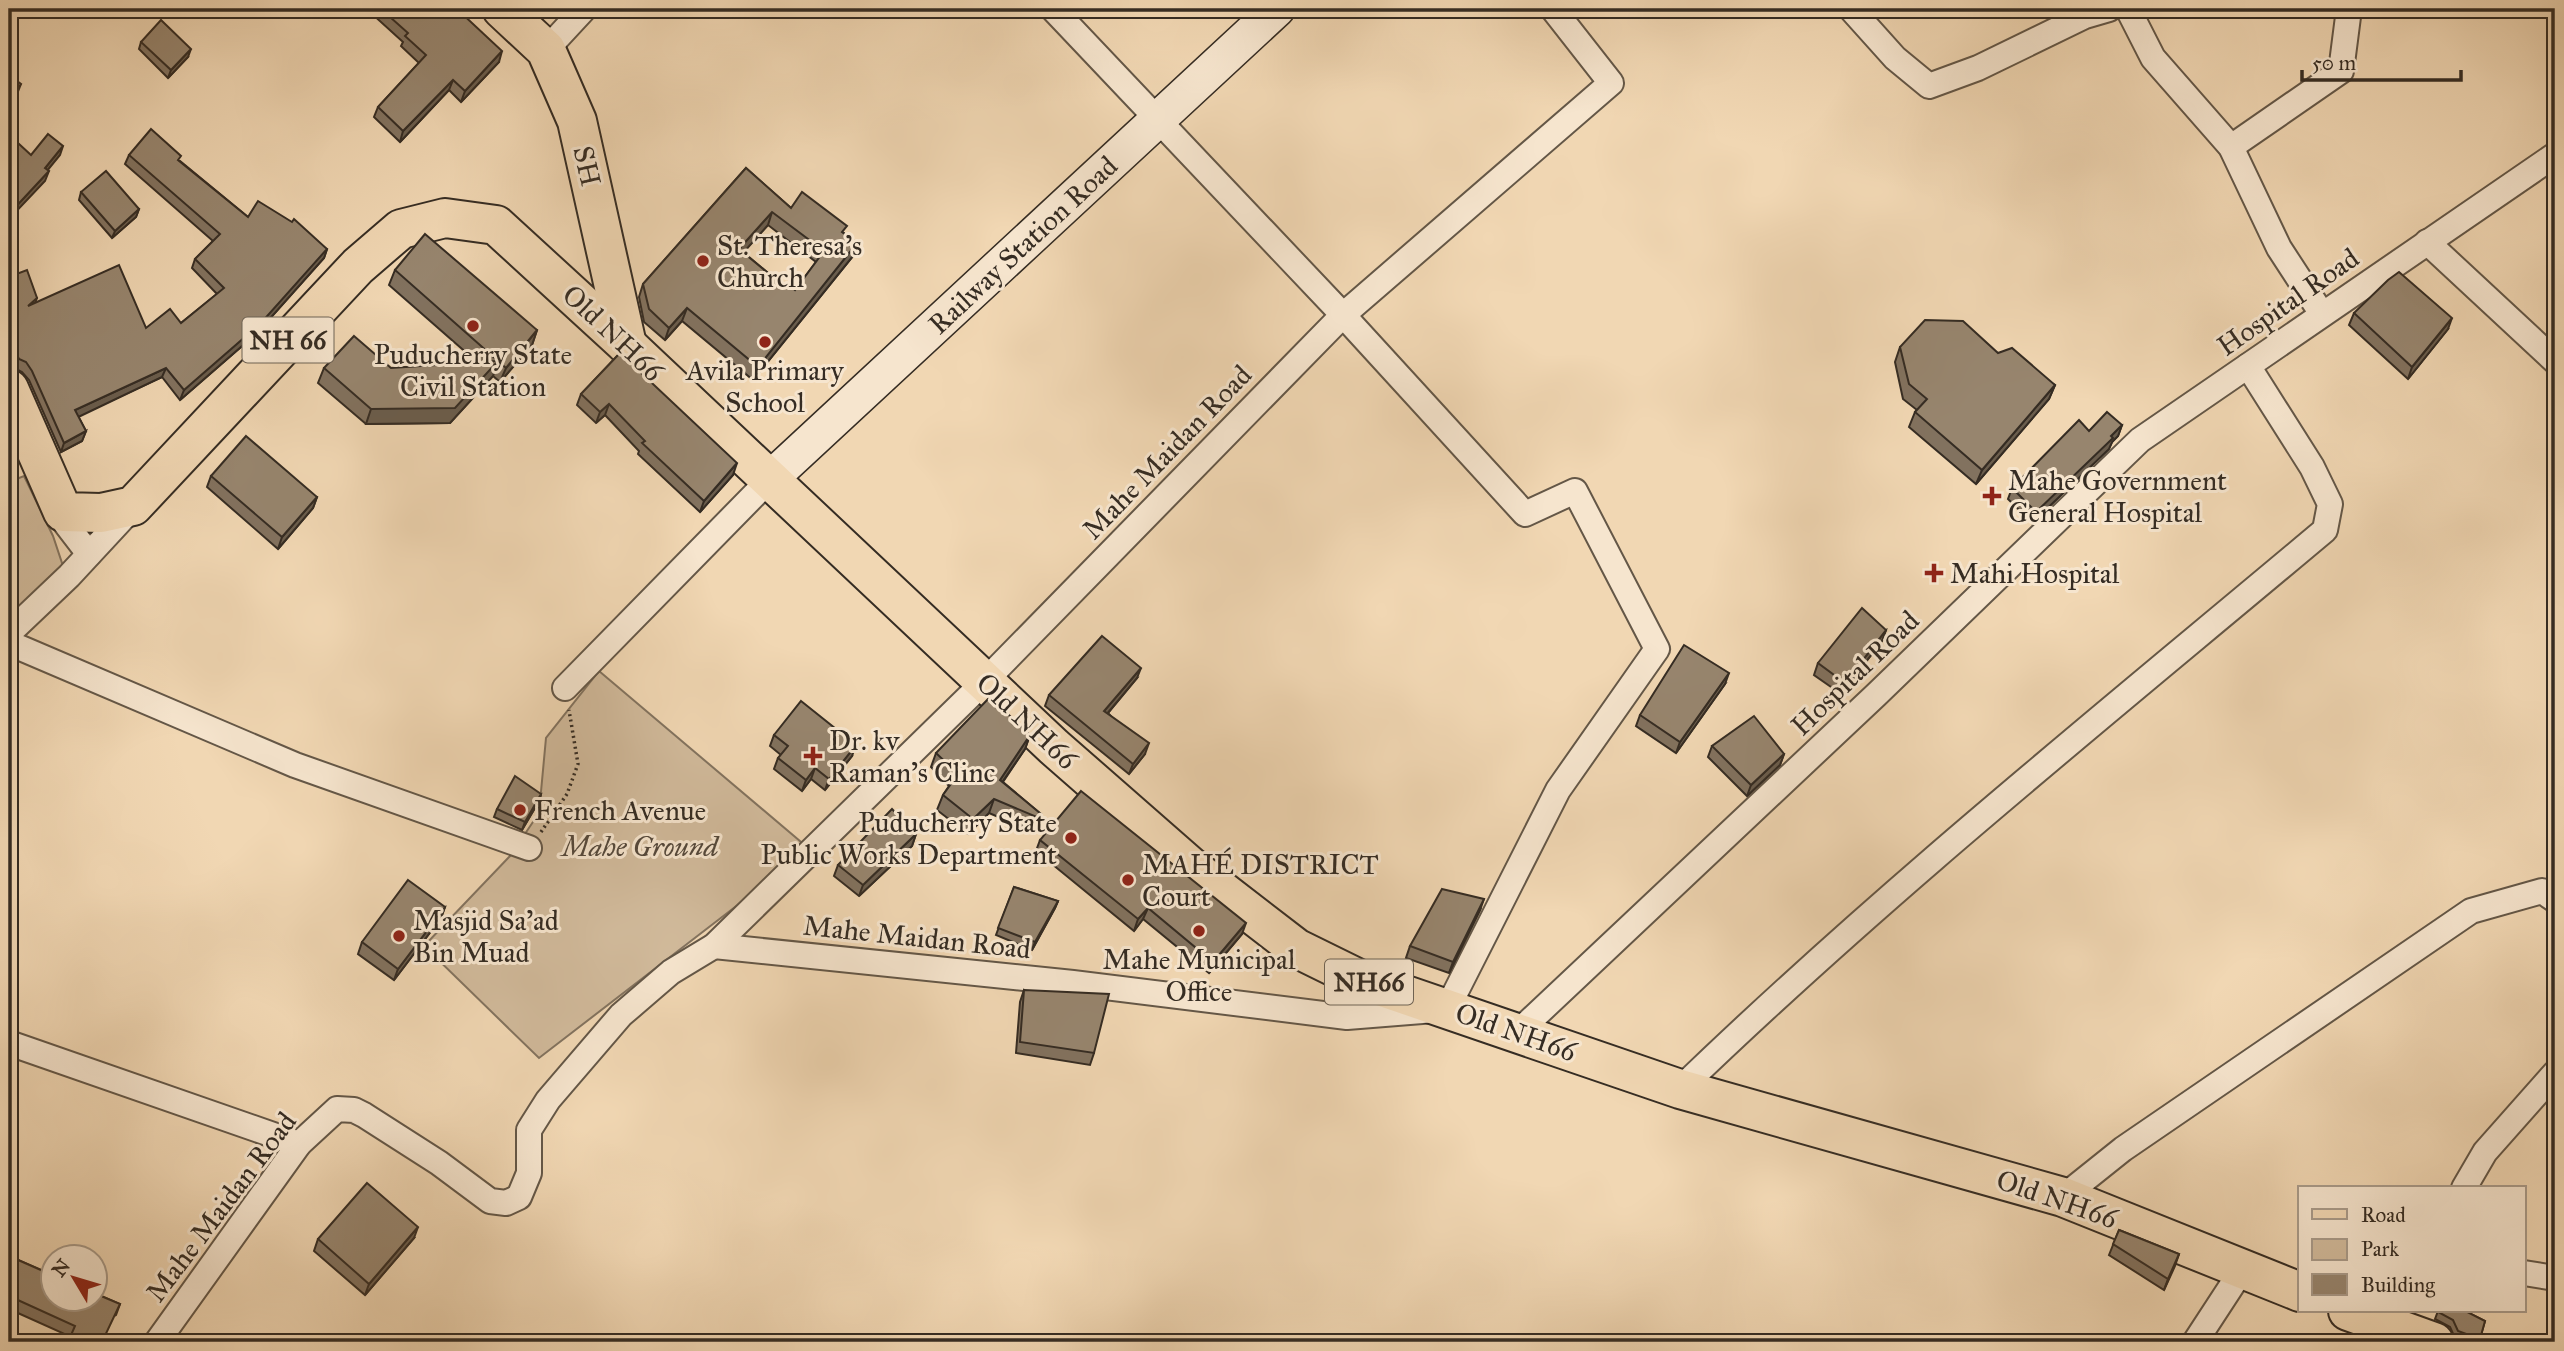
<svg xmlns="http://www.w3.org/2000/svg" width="2564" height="1351" font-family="'IM FELL Great Primer',serif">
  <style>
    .green { fill: #d1ba9b; stroke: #83735f; stroke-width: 2 }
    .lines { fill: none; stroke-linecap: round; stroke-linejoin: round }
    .street-casing { stroke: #645747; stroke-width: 28 }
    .secondary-casing { stroke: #352c23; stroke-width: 38 }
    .primary-casing { stroke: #352c23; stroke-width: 42 }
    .path { stroke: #352c23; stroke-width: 3.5; stroke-dasharray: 2 3.5; stroke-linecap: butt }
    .street { stroke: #f6e5ce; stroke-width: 24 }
    .secondary { stroke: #f6e5ce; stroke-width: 35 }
    .primary { stroke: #f1d7b3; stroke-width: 38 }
    .wall { fill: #82725f; stroke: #352c23; stroke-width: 2; fill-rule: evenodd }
    .shaded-wall { fill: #6a5d4d; stroke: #352c23; stroke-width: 2 }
    .building { fill: #97856e; stroke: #352c23; stroke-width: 2; fill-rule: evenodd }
    .poi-dot { fill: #8f2418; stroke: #f6e5ce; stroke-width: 2.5 }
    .labels { text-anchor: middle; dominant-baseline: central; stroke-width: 6; stroke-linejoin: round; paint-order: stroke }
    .shield { fill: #f6e5ce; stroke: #6f6456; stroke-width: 2 }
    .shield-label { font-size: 26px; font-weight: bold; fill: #352c23 }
    .street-label { font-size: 28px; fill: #352c23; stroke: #f6e5ce }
    .poi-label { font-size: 28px; fill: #352c23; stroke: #f6e5ce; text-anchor: start }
    .park-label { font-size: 28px; font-style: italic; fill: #54483b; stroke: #f6e5ce }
  </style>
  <rect width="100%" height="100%" fill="#f1d7b3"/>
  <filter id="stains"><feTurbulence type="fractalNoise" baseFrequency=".00286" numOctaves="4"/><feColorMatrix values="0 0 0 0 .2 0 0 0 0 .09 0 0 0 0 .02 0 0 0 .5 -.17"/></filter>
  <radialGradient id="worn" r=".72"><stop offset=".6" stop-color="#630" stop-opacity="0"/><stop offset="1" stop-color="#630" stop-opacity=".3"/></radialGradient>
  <!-- green -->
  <g class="green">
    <path d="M24,476L53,536L63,566L9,621V482Z"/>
    <path d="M599,671L807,847L761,887L539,1058L424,946L510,856L539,813L546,738Z"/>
  </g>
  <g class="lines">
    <defs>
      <g id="street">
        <path d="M1851,9L1895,58L1929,86L1978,68L2085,16L2109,9"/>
        <path d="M2128,9L2153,58L2231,147L2279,248L2322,314"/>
        <path d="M546,50L584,9"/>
        <path d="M2231,147L2341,71L2349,9"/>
        <path d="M2427,242L2555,361"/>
        <path d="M63,512L66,524L89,554"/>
        <path d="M9,633L69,576L133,507"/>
        <path d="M9,643L295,765L529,848"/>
        <path d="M565,688L769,480"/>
        <path d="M714,946L1073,983L1347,1017L1447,1009L1558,790L1657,649L1575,491L1525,514L1343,315L1053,9"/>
        <path d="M1517,1033L1876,695L2140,440L2555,155"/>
        <path d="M9,1043L299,1144"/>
        <path d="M1680,1089C1885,891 2107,713 2325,530L2330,504L2312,467L2248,366"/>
        <path d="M2464,1188L2485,1152L2555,1073"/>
        <path d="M2063,1197L2123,1149L2471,911L2542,891L2555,900"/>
        <path d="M2524,1273L2555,1278"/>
        <path d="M157,1342L299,1144L337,1109L354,1110L364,1115L439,1163L490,1201L506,1203L519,1197L529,1173V1130L548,1100L621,1015L671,972L714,946L984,682L1343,315L1611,83L1553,9"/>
        <path d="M2195,1342L2242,1270"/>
      </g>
      <path id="secondary" d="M769,480L1277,9"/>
      <g id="primary">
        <path d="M502,9L546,50L577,121L627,345"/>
        <path d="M9,389L63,512L101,513L133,506L358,266L401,229L445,218L496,225L627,345L1054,747L1191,867L1296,948L1359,979L1680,1089L2063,1197L2300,1292"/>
        <path d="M2348,1311L2434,1342"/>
      </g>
    </defs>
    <!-- street casing -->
    <use href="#street" class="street-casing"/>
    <!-- secondary casing -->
    <use href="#secondary" class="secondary-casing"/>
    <!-- primary casing -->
    <use href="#primary" class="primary-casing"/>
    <!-- path -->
    <path class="path" d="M541,832L567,794L578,764L569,710"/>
    <!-- street -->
    <use href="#street" class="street"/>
    <!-- secondary -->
    <use href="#secondary" class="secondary"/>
    <!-- primary -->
    <use href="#primary" class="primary"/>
  </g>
  <!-- wall -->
  <g class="wall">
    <path d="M372,9H457L499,62L461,102L449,90L400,142L374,117L378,107L419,63L401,46L403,42L371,13Z"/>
    <path d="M141,42L188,57L168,78L139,49Z"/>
    <path d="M129,155L180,161L248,217L327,249L324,258L257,333L180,400L162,377L78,416L86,431L82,441L61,452L29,380L22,372L16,369L9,354V341L10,339L9,335V263L14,275L37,298L35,303L146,328L181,323L217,294L192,268L195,259L213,241L125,164Z"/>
    <path d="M746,168L791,208L844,233L853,256L753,380L682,321L665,340L644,322L639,297L643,284ZM768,225L816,262L795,290L786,288L743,252Z"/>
    <path d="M81,192L139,209L136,217L112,238L79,200Z"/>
    <path d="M395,270L537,330L532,345L500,382L493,376L450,423L366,424L318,383L324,368H391L478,363L389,285Z"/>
    <path d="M2354,313L2448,329L2408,379L2349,325Z"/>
    <path d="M1900,347L1998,353L2055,385L2049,399L1976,484L1909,427L1915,412L1917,410L1903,399L1895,362Z"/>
    <path d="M620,353L733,475L700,512L638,454L639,451L605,415L596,423L577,405L581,394Z"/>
    <path d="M2122,425L2118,436L2112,442L2109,449L2032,523L2008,499L2012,488L2089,431Z"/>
    <path d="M211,476L317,497L313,508L278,549L207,487Z"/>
    <path d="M1886,630L1882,641L1841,694L1814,675L1818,663Z"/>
    <path d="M1137,678L1108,713L1145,754L1129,774L1045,706L1049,695Z"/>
    <path d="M1725,684L1676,753L1636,726L1640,715Z"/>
    <path d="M774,735L852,756L825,790L811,779L802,791L774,769L778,758L781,755L770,746Z"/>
    <path d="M1030,735L1025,749L1003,782L1041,814L1034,832L989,813L968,834L937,810L943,795L949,786L931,767L936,753Z"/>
    <path d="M1712,746L1784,754L1780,765L1747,796L1708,757Z"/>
    <path d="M541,794L539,801L522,830L494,817L497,809Z"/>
    <path d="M916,834L912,846L859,896L834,876L838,865Z"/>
    <path d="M1040,840L1242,934L1209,973L1143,919L1134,931L1036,851Z"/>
    <path d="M1014,887L1058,901L1055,908L1032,950L996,935Z"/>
    <path d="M445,907L441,918L394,980L358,954L362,942Z"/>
    <path d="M1480,910L1449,973L1406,958L1410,946Z"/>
    <path d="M1024,990L1094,1053L1090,1065L1016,1053L1020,1002Z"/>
    <path d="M2119,1230L2179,1254L2164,1290L2109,1255Z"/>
    <path d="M414,1238L365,1295L314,1251L318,1239Z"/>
    <path d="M9,1256L120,1304L116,1315L71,1337L9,1309Z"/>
    <path d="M2438,1311L2467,1312L2485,1321L2479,1342H2467L2455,1338L2450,1327L2435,1319Z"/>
  </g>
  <!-- shaded-wall -->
  <g class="shaded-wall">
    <path d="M191,49L188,57L168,78L171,70Z"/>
    <path d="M502,51L499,62L461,102L465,91Z"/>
    <path d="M453,80L449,90L400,142L403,131Z"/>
    <path d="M21,84L17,94L9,105V100Z"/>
    <path d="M63,146L60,155L42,177L45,168Z"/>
    <path d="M49,171L45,181L9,219V214Z"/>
    <path d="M139,209L136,217L112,238L115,231Z"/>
    <path d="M772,212L768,225L735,262L739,249Z"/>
    <path d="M857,243L853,256L753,380L758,367Z"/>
    <path d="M327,249L324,258L257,333L180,400L184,390Z"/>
    <path d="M687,308L682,321L665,340L669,328Z"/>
    <path d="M2452,318L2448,329L2408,379L2412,367Z"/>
    <path d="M537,330L532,345L500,382L506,368Z"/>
    <path d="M498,361L493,376L450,423L366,424L371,409Z"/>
    <path d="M166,368L162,377L72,420L75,410Z"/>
    <path d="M2055,385L2049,399L1976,484L1982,470Z"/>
    <path d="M609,404L605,415L596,423L600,412Z"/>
    <path d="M2122,425L2118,436L2112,442L2109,449L2032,523L2036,512Z"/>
    <path d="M86,431L82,441L61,452L64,443Z"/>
    <path d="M737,463L733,475L700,512L704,501Z"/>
    <path d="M317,497L313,508L278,549L282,537Z"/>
    <path d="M1886,630L1882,641L1841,694L1845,683Z"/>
    <path d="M1141,668L1137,678L1101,721L1104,711Z"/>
    <path d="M1729,673L1725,684L1676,753L1680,742Z"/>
    <path d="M1030,735L1025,749L994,794L1000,780Z"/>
    <path d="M1149,743L1145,754L1129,774L1133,764Z"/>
    <path d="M856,745L852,756L825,790L829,779Z"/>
    <path d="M1784,754L1780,765L1747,796L1751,785Z"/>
    <path d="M815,768L811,779L802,791L806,780Z"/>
    <path d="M541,794L539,801L522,830L525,822Z"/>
    <path d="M994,799L989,813L968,834L973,819Z"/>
    <path d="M916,834L912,846L859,896L863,885Z"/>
    <path d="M1484,899L1480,910L1449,973L1453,962Z"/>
    <path d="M1058,901L1055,908L1032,950L1035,942Z"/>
    <path d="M445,907L441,918L394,980L398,969Z"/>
    <path d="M1148,908L1143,919L1134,931L1138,919Z"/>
    <path d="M1246,923L1242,934L1209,973L1213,962Z"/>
    <path d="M418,1227L414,1238L365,1295L369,1284Z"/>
    <path d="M2179,1254L2175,1266L2164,1290L2168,1279Z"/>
  </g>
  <!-- building -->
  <g class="building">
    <path d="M381,9H457L502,51L465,91L453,80L403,131L378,107L426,55L405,36L408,33Z"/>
    <path d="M161,20L191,49L171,70L141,42Z"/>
    <path d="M9,75L21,84L9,100Z"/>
    <path d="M151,129L181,156L178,160L248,217L258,201L292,222L294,219L327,249L261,323L184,390L166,368L75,410L86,431L64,443L32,371L26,362L19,359L9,339L16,336L9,316V263L14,275L27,270L37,298L28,306L119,265L146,328L170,309L181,323L224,288L195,259L220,234L129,155Z"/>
    <path d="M48,134L63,146L45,168L49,171L9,214V155L19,144L31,155Z"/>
    <path d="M746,168L791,208L802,192L847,226L842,232L857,243L758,367L687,308L669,328L649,309L643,284ZM772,212L824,251L795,290L789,285L786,288L739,249Z"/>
    <path d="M106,171L139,209L115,231L81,192Z"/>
    <path d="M425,234L537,330L506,368L395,270Z"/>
    <path d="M2399,272L2452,318L2412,367L2354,313L2388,280Z"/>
    <path d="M1925,320L1963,321L1998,353L2012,348L2055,385L1982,470L1915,412L1927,399L1909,384L1900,347Z"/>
    <path d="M354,336L391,368L498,361L455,408L371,409L324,368Z"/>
    <path d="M620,353L737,463L704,501L642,443L645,441L609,404L600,412L581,394Z"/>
    <path d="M2107,412L2122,425L2111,436L2113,438L2036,512L2012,488L2079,420L2089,431Z"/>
    <path d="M246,436L317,497L282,537L211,476Z"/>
    <path d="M1862,608L1886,630L1845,683L1818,663Z"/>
    <path d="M1102,636L1141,668L1104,711L1149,743L1133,764L1049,695Z"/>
    <path d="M1684,645L1729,673L1680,742L1640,715Z"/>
    <path d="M990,697L1030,735L1000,780L1041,814L1039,818L994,799L973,819L943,795L958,774L936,753Z"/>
    <path d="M801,701L856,745L829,779L815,768L806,780L778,758L788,746L774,735Z"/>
    <path d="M1754,716L1784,754L1751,785L1712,746Z"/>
    <path d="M515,776L541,794L525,822L497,809Z"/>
    <path d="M1081,791L1246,923L1213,962L1148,908L1138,919L1040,840Z"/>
    <path d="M892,809L916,834L863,885L838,865Z"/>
    <path d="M408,880L445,907L398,969L362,942Z"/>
    <path d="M1014,887L1058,901L1035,942L998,928Z"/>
    <path d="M1442,889L1484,899L1453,962L1410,946Z"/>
    <path d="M1024,990L1109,994L1094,1053L1020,1042Z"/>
    <path d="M367,1183L418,1227L369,1284L318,1239Z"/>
    <path d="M2119,1230L2179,1254L2168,1279L2113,1244Z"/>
    <path d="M9,1256L52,1275V1298H94V1293L120,1304L102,1342H68L75,1326L9,1296Z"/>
    <path d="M2438,1311H2467V1312L2485,1321L2480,1339L2458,1331L2453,1320L2438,1312Z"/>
  </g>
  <!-- markers -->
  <g class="poi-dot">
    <circle cx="703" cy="261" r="7"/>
    <circle cx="473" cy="326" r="7"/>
    <circle cx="765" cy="342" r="7"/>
    <path d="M1988.5 485.5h7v7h7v7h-7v7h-7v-7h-7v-7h7z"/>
    <path d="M1930.5 562.5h7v7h7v7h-7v7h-7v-7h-7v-7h7z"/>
    <path d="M809.5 745.5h7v7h7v7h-7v7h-7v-7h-7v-7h7z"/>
    <circle cx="520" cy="810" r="7"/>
    <circle cx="1071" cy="838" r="7"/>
    <circle cx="1128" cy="880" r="7"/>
    <circle cx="1199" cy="931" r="7"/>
    <circle cx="399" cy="936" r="7"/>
  </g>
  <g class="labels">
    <!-- shield labels -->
    <g class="shield">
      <rect x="242.5" y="317.5" width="91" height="45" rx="5"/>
      <rect x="1325" y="959.5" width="88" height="45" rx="5"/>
    </g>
    <g class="shield-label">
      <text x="288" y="340">NH 66</text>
      <text x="1369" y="982">NH66</text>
    </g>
    <!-- street labels -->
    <g class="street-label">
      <text transform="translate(587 166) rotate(77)">SH</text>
      <text transform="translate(1023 245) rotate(-43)">Railway Station Road</text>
      <text transform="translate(2288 302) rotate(-35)">Hospital Road</text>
      <text transform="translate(613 333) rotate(43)">Old NH66</text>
      <text transform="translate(1167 452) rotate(-46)">Mahe Maidan Road</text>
      <text transform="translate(1855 673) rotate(-44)">Hospital Road</text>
      <text transform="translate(1027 721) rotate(43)">Old NH66</text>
      <text transform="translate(917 937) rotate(6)">Mahe Maidan Road</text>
      <text transform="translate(1516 1032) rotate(19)">Old NH66</text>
      <text transform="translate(2057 1199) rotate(19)">Old NH66</text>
      <text transform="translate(221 1207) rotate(-53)">Mahe Maidan Road</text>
    </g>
    <!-- poi labels -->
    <g class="poi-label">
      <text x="717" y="245">St. Theresa's<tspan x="717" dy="32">Church</tspan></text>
      <text x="473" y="354" text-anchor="middle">Puducherry State<tspan x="473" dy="32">Civil Station</tspan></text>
      <text x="765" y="370" text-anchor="middle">Avila Primary<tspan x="765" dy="32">School</tspan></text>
      <text x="2008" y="480">Mahe Government<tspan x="2008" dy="32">General Hospital</tspan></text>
      <text x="1950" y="573">Mahi Hospital</text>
      <text x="829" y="740">Dr. kv<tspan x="829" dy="32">Raman's Clinc</tspan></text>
      <text x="534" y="810">French Avenue</text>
      <text x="1057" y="822" text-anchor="end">Puducherry State<tspan x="1057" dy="32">Public Works Department</tspan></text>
      <text x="1142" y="864">MAHÉ DISTRICT<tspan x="1142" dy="32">Court</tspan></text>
      <text x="413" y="920">Masjid Sa'ad<tspan x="413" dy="32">Bin Muad</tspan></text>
      <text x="1199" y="959" text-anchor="middle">Mahe Municipal<tspan x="1199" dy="32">Office</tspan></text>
    </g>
    <!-- park labels -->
    <g class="park-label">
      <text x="640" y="846">Mahe Ground</text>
    </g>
  </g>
  <!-- margin -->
  <rect width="2564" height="1351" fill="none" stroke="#f1d7b3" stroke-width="35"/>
  <rect x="10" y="10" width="2543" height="1330" fill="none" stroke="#352c23" stroke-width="3.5"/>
  <rect x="18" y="18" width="2529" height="1316" fill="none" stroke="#352c23" stroke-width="2"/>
  <!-- legend -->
  <rect x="2298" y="1186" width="228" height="126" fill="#f6e5ce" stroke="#a99b8a" stroke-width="2"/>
  <rect x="2312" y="1209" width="35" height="10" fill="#f1d7b3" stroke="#a99b8a" stroke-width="2"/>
  <text x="2361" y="1222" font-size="21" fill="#352c23">Road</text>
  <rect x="2312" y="1239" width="35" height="21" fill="#d1ba9b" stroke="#a99b8a" stroke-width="2"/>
  <text x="2361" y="1256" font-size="21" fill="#352c23">Park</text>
  <rect x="2312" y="1274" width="35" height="21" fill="#97856e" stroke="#a99b8a" stroke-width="2"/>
  <text x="2361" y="1292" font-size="21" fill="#352c23">Building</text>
  <!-- north arrow -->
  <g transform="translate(74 1278) rotate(308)"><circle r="33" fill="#f6e5ce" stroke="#a99b8a" stroke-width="2"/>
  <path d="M0-5L12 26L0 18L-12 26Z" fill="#8f2418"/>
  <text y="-10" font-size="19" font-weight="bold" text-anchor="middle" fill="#352c23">N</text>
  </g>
  <!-- scale -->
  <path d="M2302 70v10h159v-10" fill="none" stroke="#352c23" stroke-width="3.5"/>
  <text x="2312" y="70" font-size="21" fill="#352c23" stroke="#f6e5ce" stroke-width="5" paint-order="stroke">50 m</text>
  <rect width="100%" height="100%" filter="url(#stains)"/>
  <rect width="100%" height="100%" fill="url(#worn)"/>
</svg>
